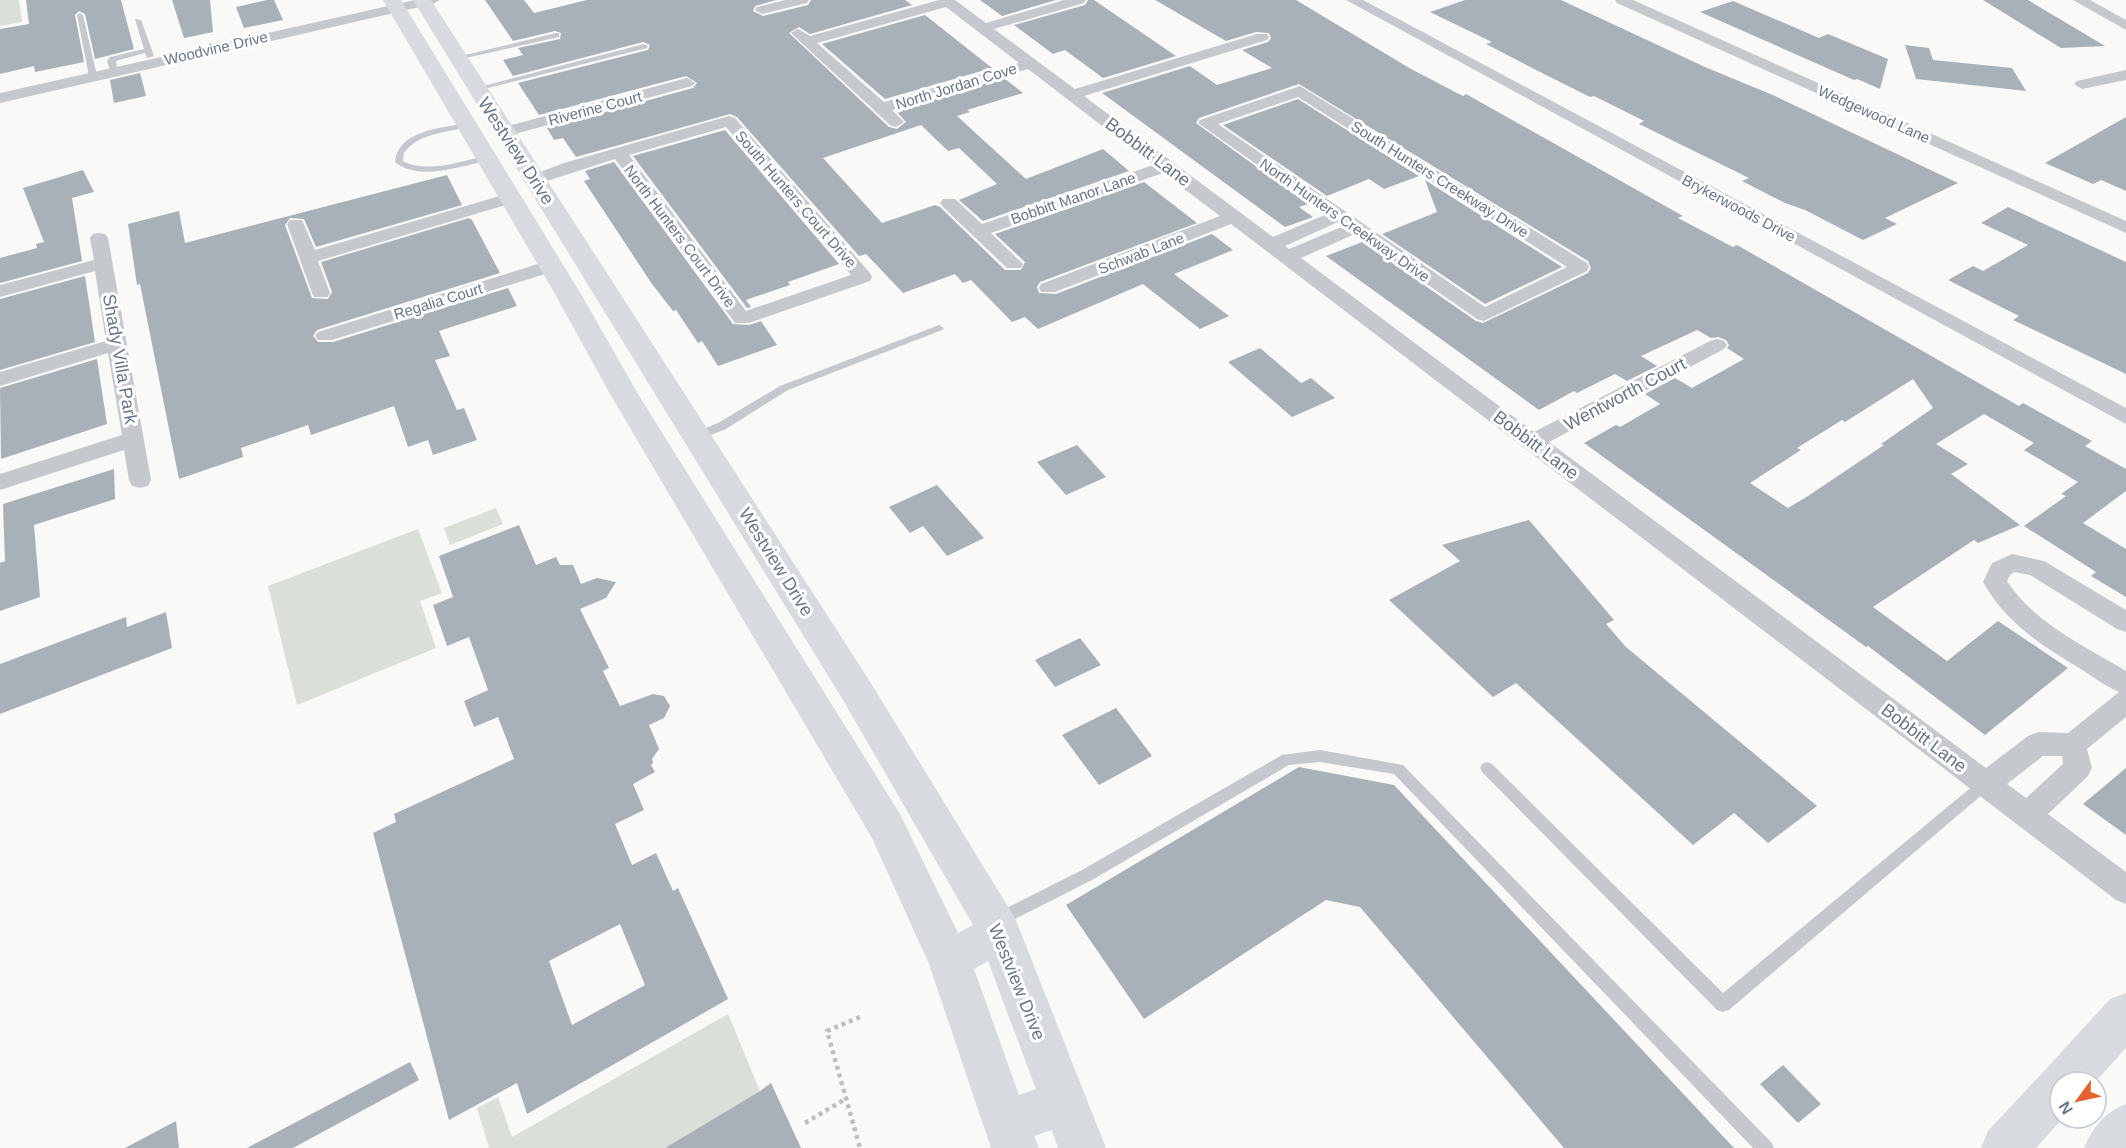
<svg xmlns="http://www.w3.org/2000/svg" width="2126" height="1148" font-family="Helvetica,sans-serif">
  <style>
    .green { fill: #dae0d8 }
    .building { fill: #a9b1b8; fill-rule: evenodd }
    .lines { fill: none; stroke-linecap: round; stroke-linejoin: round }
    .path { stroke: #bcbfc2; stroke-width: 4.5; stroke-dasharray: 4 4; stroke-linecap: butt }
    .service { fill: #c5c8cc; fill-rule: evenodd }
    .minor { fill: #c5c8cc; fill-rule: evenodd }
    .secondary { fill: #d7dbdf; fill-rule: evenodd }
    .labels { text-anchor: middle; dominant-baseline: central; stroke-width: 6; stroke-linejoin: round; paint-order: stroke }
    .far-street-label { font-size: 15px; fill: #687787; stroke: #fff }
    .street-label { font-size: 18px; fill: #687787; stroke: #fff }
  </style>
  <rect width="100%" height="100%" fill="#f9f9f7"/>
  <!-- green -->
  <g class="green">
    <path d="M0,0H19L22,22L0,26Z"/>
    <path d="M496,508L503,524L450,545L444,528Z"/>
    <path d="M418,529L442,593L420,601L436,648L297,705L268,586Z"/>
    <path d="M728,1014L760,1091L665,1148H489L477,1108L498,1097L512,1137Z"/>
  </g>
  <!-- building -->
  <g class="building">
    <path d="M26,0H121L134,49L95,59L85,14L79,11L75,15L84,62L35,72L34,66L0,74V29L29,24Z"/>
    <path d="M172,0H210L213,32L184,38Z"/>
    <path d="M267,0H274L283,20L244,28L236,7Z"/>
    <path d="M485,0H524L534,13L587,0H776L755,6L753,11L763,16L808,5L811,0H905L912,5L810,34L799,27L789,33L889,127L897,129L906,122L896,111L1004,78L1023,93L967,110L970,112L957,116L1026,179L1103,149L1129,171L983,221L959,200L997,184L959,148L948,151L921,125L823,158L882,223L935,205L940,207L1005,270H1021L1025,262L995,234L1144,182L1197,223L1040,282L1037,287L1039,293L1056,294L1212,234L1233,250L1174,274L1229,316L1200,329L1143,284L1038,329L1025,317L1012,322L971,280L963,283L955,274L903,293L866,254L859,256L737,117L730,114L576,157L563,138L554,140L547,128L693,88L697,83L686,76L539,115L518,83L648,50L650,45L643,42L513,76L503,60L523,55L518,48L560,39L561,33L555,31L513,41Z"/>
    <path d="M980,0H1056L1002,16Z"/>
    <path d="M1088,0H1094L1176,56L1103,78L1065,50L1053,54L1014,25L1085,5Z"/>
    <path d="M1155,0H1296L1411,69L1463,96L1466,94L1683,216L1678,218L1733,247L1737,245L2019,406L2023,403L2092,441L2085,446L2126,469V491L2083,523L2126,549V597L2091,576L2096,572L2024,526L2066,496L2061,494L2078,482L2024,450L2034,443L1984,414L1936,444L1968,464L1951,474L2020,525L1978,543L1974,540L1873,607L1947,661L1998,621L2068,668L1985,735L1868,646L1866,647L1584,443L1616,425L1620,427L1660,404L1645,394L1675,378L1692,388L1744,359L1727,348L1729,345L1726,340L1718,337L1711,338L1697,330L1641,356L1657,366L1627,381L1615,374L1577,393L1574,391L1539,410L1326,256L1362,242L1476,321L1483,323L1588,273L1591,268L1588,261L1299,84L1199,118L1196,123L1308,204L1299,207L1313,217L1285,227L1102,93L1190,66L1217,85L1272,68L1242,50L1268,42L1271,38L1269,33L1256,32L1226,41ZM1913,379L1933,408L1881,444L1884,445L1808,496L1788,508L1750,483L1801,450L1797,448L1842,420L1845,422Z"/>
    <path d="M1465,0H1561L1705,67L1775,96L1958,183L1885,218L1897,224L1863,240L1805,210L1785,203L1742,181L1749,178L1639,124L1644,121L1594,96L1590,97L1538,71L1486,44L1492,42L1430,12Z"/>
    <path d="M1983,0H2028L2105,46L2061,48Z"/>
    <path d="M1733,1L1819,38L1828,34L1888,59L1880,89L1857,79L1854,80L1700,12Z"/>
    <path d="M925,15L992,68L885,99L822,44Z"/>
    <path d="M1905,45L1929,48L1933,60L2012,68L2026,91L1916,79Z"/>
    <path d="M140,73L146,96L114,103L110,80Z"/>
    <path d="M1298,99L1419,176L1384,189L1369,179L1327,196L1223,125Z"/>
    <path d="M2126,117V191L2101,180L2093,184L2045,163Z"/>
    <path d="M725,130L839,264L788,282L790,285L746,300L751,307L747,308L633,156Z"/>
    <path d="M614,162L733,324L749,325L761,321L777,345L718,366L702,341L698,343L676,310L673,311L652,284L584,181L590,179L585,171Z"/>
    <path d="M83,170L94,192L72,198L82,261L0,283V258L37,248L36,244L44,242L23,188Z"/>
    <path d="M447,175L462,205L316,247L304,219L290,218L285,225L312,298L328,299L332,292L321,262L469,218L472,220L500,273L317,330L313,336L318,342H333L508,288L517,306L439,331L450,356L435,360L457,410L464,408L477,440L433,455L428,440L408,447L394,406L311,435L308,425L241,448L243,457L179,479L140,284L137,285L128,224L179,211L185,243Z"/>
    <path d="M1425,180L1562,267L1485,304L1382,234L1437,212Z"/>
    <path d="M2008,207L2126,262V374L2013,320L2019,316L1948,280L1973,266L1983,271L2028,245L1981,223Z"/>
    <path d="M85,276L95,342L0,370V299Z"/>
    <path d="M1260,348L1301,383L1311,378L1335,398L1292,417L1228,362Z"/>
    <path d="M97,359L107,424L1,459L0,388Z"/>
    <path d="M1077,445L1106,477L1066,495L1037,462Z"/>
    <path d="M114,469L115,499L34,525L40,597L0,611V563L5,561L3,504Z"/>
    <path d="M937,485L984,538L947,556L923,526L910,533L889,507Z"/>
    <path d="M1529,520L1614,620L1606,624L1626,647L1817,806L1768,843L1734,813L1693,845L1516,683L1493,697L1389,600L1460,561L1442,545Z"/>
    <path d="M519,525L536,565L556,557L560,565H573L581,584L597,578L616,582L606,598L580,609L609,668L603,671L620,706L653,694L664,696L670,706L664,718L649,725L659,749L652,759L653,763L651,765L655,772L633,784L644,810L615,824L632,865L656,853L673,891L678,888L728,999L527,1114L517,1083L449,1120L373,833L396,822L394,814L514,759L498,717L474,727L464,701L488,690L469,637L447,646L433,605L453,597L439,556ZM620,924L645,985L572,1025L549,961Z"/>
    <path d="M166,612L172,648L0,714V664L126,617L127,627Z"/>
    <path d="M1080,638L1101,665L1055,687L1035,660Z"/>
    <path d="M1116,708L1152,756L1099,785L1062,735Z"/>
    <path d="M1299,767L1394,785L1734,1148H1564L1360,907L1326,900L1144,1019L1066,905Z"/>
    <path d="M2126,768V835L2083,804Z"/>
    <path d="M410,1062L419,1080L293,1148H247Z"/>
    <path d="M1783,1065L1821,1104L1798,1123L1760,1084Z"/>
    <path d="M771,1083L801,1148H665L760,1091Z"/>
    <path d="M176,1121L179,1148H125Z"/>
  </g>
  <g class="lines">
    <!-- path -->
    <g class="path">
      <path d="M860,1017L827,1031L860,1148"/>
      <path d="M805,1123L847,1098"/>
    </g>
    <!-- service -->
    <g class="service">
      <path d="M80,13L83,15L97,76L93,78L89,76L77,15Z"/>
      <path d="M135,19L141,20L154,56L147,58L145,53L116,61L118,71L111,73L107,61L110,57L144,49Z"/>
      <path d="M556,33H559V37L457,60L453,58Z"/>
      <path d="M644,44L648,46L647,48L476,91L472,89Z"/>
      <path d="M467,123H470V127C448,132 418,133 404,153L403,161C427,174 461,161 486,156L490,158L489,160C462,166 418,182 395,162C398,130 442,128 467,123Z"/>
      <path d="M939,325L944,328L942,330L788,390L726,429L698,440L693,436L694,433L718,423L780,386Z"/>
      <path d="M1320,750L1403,765L1771,1142L1774,1148H1753L1394,774L1320,762L1289,765L1092,880L1003,925L998,927L993,925L990,920L993,915L1082,870L1282,755Z"/>
      <path d="M1487,762L1492,764L1723,993L1980,780L1985,778L1990,780L1992,784L1990,788L1729,1010L1723,1012L1717,1010L1482,772L1480,768L1482,764Z"/>
    </g>
    <!-- minor -->
    <g class="minor">
      <path d="M415,0H440L433,4L0,103V93Z"/>
      <path d="M785,0H809L807,3L762,14L755,10L757,7Z"/>
      <path d="M939,0H955L986,23L1064,0H1086L1084,3L994,29L1075,89L1257,34H1267L1269,37L1267,40L1084,96L1273,237L1327,214L1198,123L1200,120L1300,86L1587,263L1589,267L1587,271L1484,321L1477,319L1355,234L1301,258L1534,432L1710,341L1717,339L1724,341L1727,345L1724,349L1549,442L1986,768L2028,736L2038,732L2068,733L2119,692C2105,686 2092,676 2079,668C2041,645 2005,622 1983,582L1992,563L2012,554L2044,561L2126,610V632L2117,629L2030,575L2014,572L2010,575L2007,581C2034,623 2085,646 2126,671V717L2087,749L2092,768L2088,776L2048,814L2126,872V904L2116,900L1231,224L1055,292H1041L1039,288L1041,284L1220,216L1163,173L991,233L1023,264L1021,268H1007L943,207L940,203L943,199H955L982,224L1153,165L1028,69L892,110L904,122L896,127L890,125L791,33L798,29L810,36ZM946,7L1019,63L884,102L817,43ZM1298,97L1567,267L1485,307L1218,124ZM1338,222L1344,226L1289,249L1285,246ZM2043,756H2062L2063,764L2026,798L2007,784Z"/>
      <path d="M1346,0H1363L2126,408V424Z"/>
      <path d="M1615,0H1633L2126,221V233L1617,3Z"/>
      <path d="M2073,0H2090L2126,20V30Z"/>
      <path d="M2126,70V80L2082,89L2074,84L2077,81Z"/>
      <path d="M687,78L695,83L692,86L503,137L495,132L497,129Z"/>
      <path d="M729,116L735,118L870,273L872,277L870,281L749,323H735L615,159L535,185L529,184L527,180L529,176L564,163ZM726,127L851,275L746,311L629,155Z"/>
      <path d="M510,193L516,194L519,198L516,202L318,261L330,293L328,297H314L312,293L287,224L290,220H302L315,250Z"/>
      <path d="M99,233L105,234L108,238L151,480L148,486L140,488L132,486L129,480L124,450L0,490V474L122,435L108,353L0,386V372L106,341L95,271L0,297V285L94,260L90,238L93,234Z"/>
      <path d="M551,260L558,262L560,266L558,270L332,340H318L315,336L318,332Z"/>
    </g>
    <!-- secondary -->
    <g class="secondary">
      <path d="M383,0H401L581,294L638,394L900,814L958,933L973,925L843,700L413,0H431L869,680L1015,918L1106,1148H1058L1052,1130L1034,1136L1039,1148H991L929,964L872,838L610,394L555,294ZM988,961L1036,1089L1019,1095L974,969Z"/>
      <path d="M2126,993V1048L2095,1082H2060V1118H2063L2036,1148H1981L1988,1131L2044,1071L2110,999Z"/>
      <path d="M2126,1104V1148H2084C2093,1127 2104,1113 2126,1104Z"/>
    </g>
  </g>
  <g class="labels">
    <!-- far-street labels -->
    <g class="far-street-label">
      <text transform="translate(216 48) rotate(-13)">Woodvine Drive</text>
      <text transform="translate(956 86) rotate(-17)">North Jordan Cove</text>
      <text transform="translate(595 108) rotate(-15)">Riverine Court</text>
      <text transform="translate(1874 114) rotate(24)">Wedgewood Lane</text>
      <text transform="translate(1440 179) rotate(32)">South Hunters Creekway Drive</text>
      <text transform="translate(1073 198) rotate(-19)">Bobbitt Manor Lane</text>
      <text transform="translate(796 199) rotate(49)">South Hunters Court Drive</text>
      <text transform="translate(1739 208) rotate(28)">Brykerwoods Drive</text>
      <text transform="translate(1345 220) rotate(35)">North Hunters Creekway Drive</text>
      <text transform="translate(680 236) rotate(53)">North Hunters Court Drive</text>
      <text transform="translate(1141 253) rotate(-21)">Schwab Lane</text>
      <text transform="translate(438 301) rotate(-17)">Regalia Court</text>
    </g>
    <!-- street labels -->
    <g class="street-label">
      <text transform="translate(516 151) rotate(57)">Westview Drive</text>
      <text transform="translate(1148 152) rotate(37)">Bobbitt Lane</text>
      <text transform="translate(120 359) rotate(80)">Shady Villa Park</text>
      <text transform="translate(1625 394) rotate(-28)">Wentworth Court</text>
      <text transform="translate(1536 445) rotate(37)">Bobbitt Lane</text>
      <text transform="translate(776 562) rotate(58)">Westview Drive</text>
      <text transform="translate(1924 738) rotate(37)">Bobbitt Lane</text>
      <text transform="translate(1017 982) rotate(68)">Westview Drive</text>
    </g>
  </g>
  <!-- north arrow -->
  <g transform="translate(2078 1100) rotate(237)"><circle r="28" fill="#ffffff" stroke="#c3c9cf" stroke-width="1.5"/>
  <path d="M0-4.5L10 22L0 15L-10 22Z" fill="#e2632d"/>
  <text y="-9" font-size="16" font-weight="bold" text-anchor="middle" fill="#687787">N</text>
  </g>
</svg>
